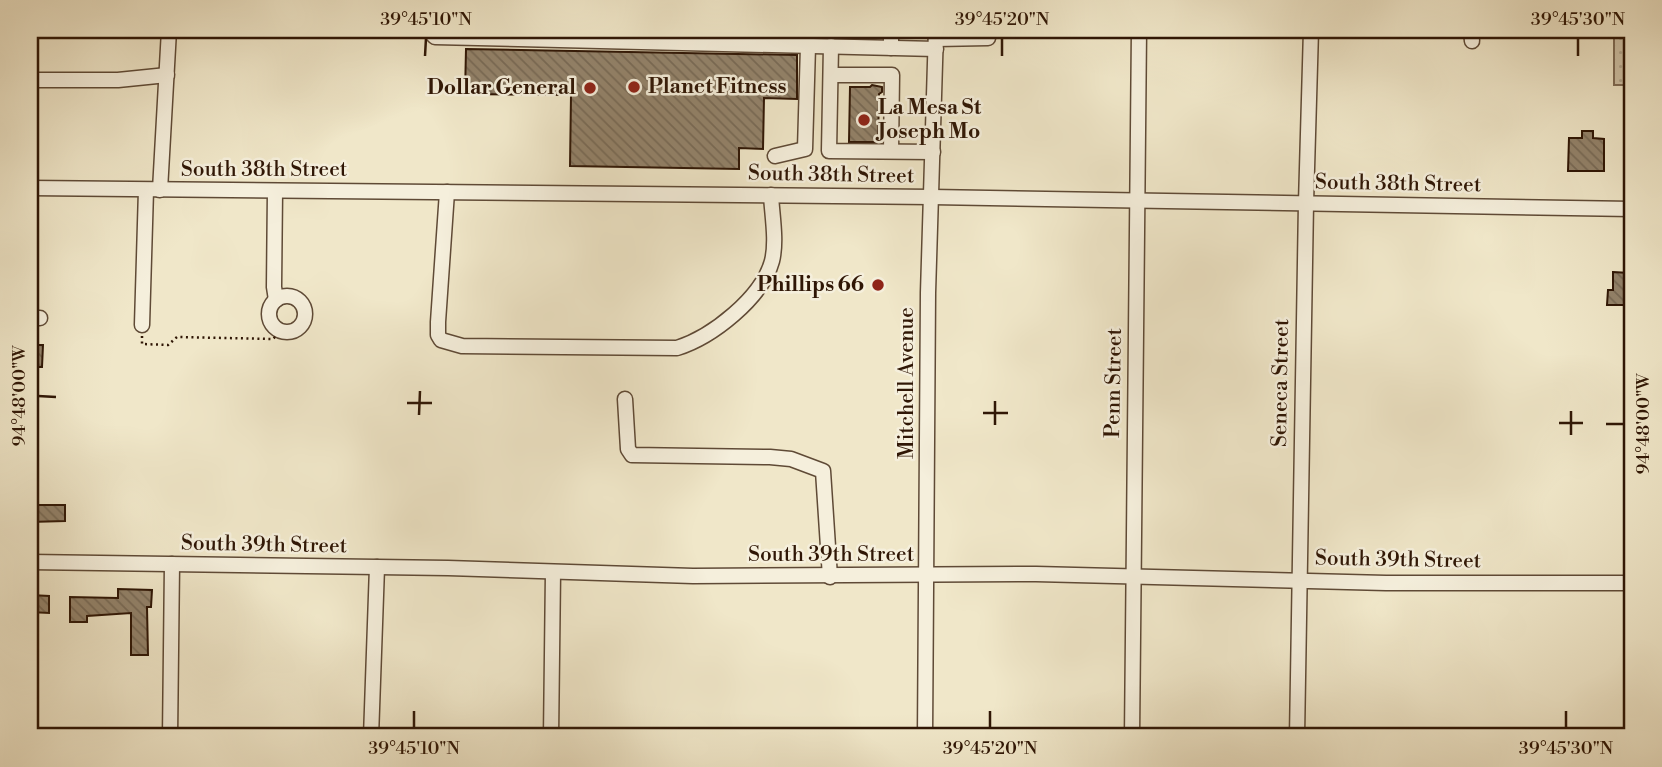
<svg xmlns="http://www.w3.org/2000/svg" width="1662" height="767" font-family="'Libre Bodoni',serif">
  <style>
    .grass { fill: url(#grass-dots); stroke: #7f6c56; stroke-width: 2 }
    .building { fill: url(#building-back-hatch); stroke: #2f1605; stroke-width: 2 }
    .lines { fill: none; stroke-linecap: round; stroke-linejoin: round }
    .minor-casing { stroke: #5f4a36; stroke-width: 17 }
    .path { stroke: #2f1605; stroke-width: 2.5; stroke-dasharray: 2 3.5; stroke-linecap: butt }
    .minor { stroke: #f5efdc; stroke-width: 14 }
    .ticks { fill: none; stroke: #2f1605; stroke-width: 2.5 }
    .poi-dot { fill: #8f2418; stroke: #f5efdc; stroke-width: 2.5 }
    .labels { text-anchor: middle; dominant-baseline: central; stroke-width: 5; stroke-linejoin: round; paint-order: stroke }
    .poi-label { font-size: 21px; font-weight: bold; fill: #2f1605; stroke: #f5efdc; text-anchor: start }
    .street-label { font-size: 21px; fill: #2f1605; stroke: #f5efdc }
    .neatline { fill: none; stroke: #2f1605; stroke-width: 2.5 }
    .ticks-label { font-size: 18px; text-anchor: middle; fill: #2f1605 }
  </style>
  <defs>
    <pattern id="grass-dots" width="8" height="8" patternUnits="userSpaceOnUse" patternTransform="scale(1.75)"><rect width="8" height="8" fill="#cfc3a8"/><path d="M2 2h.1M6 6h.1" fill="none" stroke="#b2a78f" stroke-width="1.8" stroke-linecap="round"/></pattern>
    <pattern id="building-back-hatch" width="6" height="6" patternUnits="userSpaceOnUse" patternTransform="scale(1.75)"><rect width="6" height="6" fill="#93836b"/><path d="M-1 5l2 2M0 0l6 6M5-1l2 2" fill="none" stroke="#786a56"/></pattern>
  </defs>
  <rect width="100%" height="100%" fill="#f0e7c9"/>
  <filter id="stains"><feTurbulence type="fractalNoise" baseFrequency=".00286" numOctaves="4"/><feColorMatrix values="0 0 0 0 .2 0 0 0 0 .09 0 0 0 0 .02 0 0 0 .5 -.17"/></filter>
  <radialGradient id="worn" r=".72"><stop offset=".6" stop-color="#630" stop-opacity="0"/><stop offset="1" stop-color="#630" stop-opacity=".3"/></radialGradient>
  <!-- grass -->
  <rect class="grass" x="1614" y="30" width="18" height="55"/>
  <!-- building -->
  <g class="building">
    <path d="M466,49L797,55V99L764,98L763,149L739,148V169L570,166L571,95L465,94Z"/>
    <path d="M872,85L882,87V92L879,94L878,142H849L850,87H870Z"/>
    <path d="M1582,131H1593V138L1604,139V171H1568L1569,138H1582Z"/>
    <path d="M1613,272L1629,273L1628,279H1632V305H1607L1608,290H1613Z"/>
    <path d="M30,345H43L42,367H30Z"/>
    <path d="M30,505H65V521L30,522Z"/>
    <path d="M118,589L152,590L151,607H147L148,655H131V613L87,616V622H70V597L118,598Z"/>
    <path d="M30,595L49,596V613L30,612Z"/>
  </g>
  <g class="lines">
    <defs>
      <g id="minor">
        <path d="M428,30L435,37L936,49"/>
        <path d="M1471,30L1472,41"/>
        <path d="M936,39L988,38L989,30"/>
        <path d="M831,46L829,151L933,152"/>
        <path d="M891,48V30"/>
        <path d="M831,75H892L891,151"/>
        <path d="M30,80H118L167,75"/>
        <path d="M775,156L805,149L808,46"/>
        <path d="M30,188L932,197L1632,209"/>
        <path d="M160,190L169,30"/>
        <path d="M275,191L274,287L276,300"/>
        <path d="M447,192L438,322V335L441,340L462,346L677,348C712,337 762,298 772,261C777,241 772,215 771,195"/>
        <circle cx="287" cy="314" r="18"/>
        <path d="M30,318H40"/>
        <path d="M142,325L146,190"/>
        <path d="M625,399L628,449L632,455L770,457L791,459L823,471L830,577"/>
        <path d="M30,562L448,568L693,576L1036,574L1386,583H1632"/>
        <path d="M170,737L172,564"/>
        <path d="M371,737L377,567"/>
        <path d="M551,737L553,572"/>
        <path d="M925,737L928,293L936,30"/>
        <path d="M1132,737L1139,30"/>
        <path d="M1297,737L1306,203L1311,30"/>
      </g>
    </defs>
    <!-- minor casing -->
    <use href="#minor" class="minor-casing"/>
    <!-- path -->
    <path class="path" d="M142,336V344L168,345L177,337L273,339L281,331"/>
    <!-- minor -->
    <use href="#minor" class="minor"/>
  </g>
  <!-- ticks -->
  <path class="ticks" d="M425,56L426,38M1002,56V38M1578,56V38M38,396L56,397M407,403H432M983,413H1008M419,415L420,391M1559,423H1583M1606,424H1624M995,425V401M1571,435V411M414,728V711M990,728V711M1566,728V711"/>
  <!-- markers -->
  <g class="poi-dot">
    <circle cx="634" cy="87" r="7"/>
    <circle cx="590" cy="88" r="7"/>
    <circle cx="864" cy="120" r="7"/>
    <circle cx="878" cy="285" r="7"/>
  </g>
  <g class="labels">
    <!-- poi labels -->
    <g class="poi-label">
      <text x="648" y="87">Planet Fitness</text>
      <text x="576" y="88" text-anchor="end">Dollar General</text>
      <text x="878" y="108">La Mesa St<tspan x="878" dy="24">Joseph Mo</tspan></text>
      <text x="864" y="285" text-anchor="end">Phillips 66</text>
    </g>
    <!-- street labels -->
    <g class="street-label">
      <text x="264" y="170">South 38th Street</text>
      <text transform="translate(831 175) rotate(1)">South 38th Street</text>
      <text transform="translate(1398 184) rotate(1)">South 38th Street</text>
      <text transform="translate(907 383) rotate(-90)">Mitchell Avenue</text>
      <text transform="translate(1114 383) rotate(-89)">Penn Street</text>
      <text transform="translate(1281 383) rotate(-89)">Seneca Street</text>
      <text transform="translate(264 545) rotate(1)">South 39th Street</text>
      <text x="831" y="555">South 39th Street</text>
      <text transform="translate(1398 560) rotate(1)">South 39th Street</text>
    </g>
  </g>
  <!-- margin -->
  <rect width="1662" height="767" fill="none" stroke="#f0e7c9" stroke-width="77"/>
  <rect x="38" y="38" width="1586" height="690" class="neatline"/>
  <g class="ticks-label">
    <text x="426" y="25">39°45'10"N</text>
    <text x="1002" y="25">39°45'20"N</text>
    <text x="1578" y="25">39°45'30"N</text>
    <text transform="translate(19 396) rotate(-90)" y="6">94°48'00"W</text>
    <text transform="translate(1643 424) rotate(-90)" y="6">94°48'00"W</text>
    <text x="414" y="754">39°45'10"N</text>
    <text x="990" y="754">39°45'20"N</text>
    <text x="1566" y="754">39°45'30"N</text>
  </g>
  <rect width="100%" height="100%" filter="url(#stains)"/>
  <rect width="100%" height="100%" fill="url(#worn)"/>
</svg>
